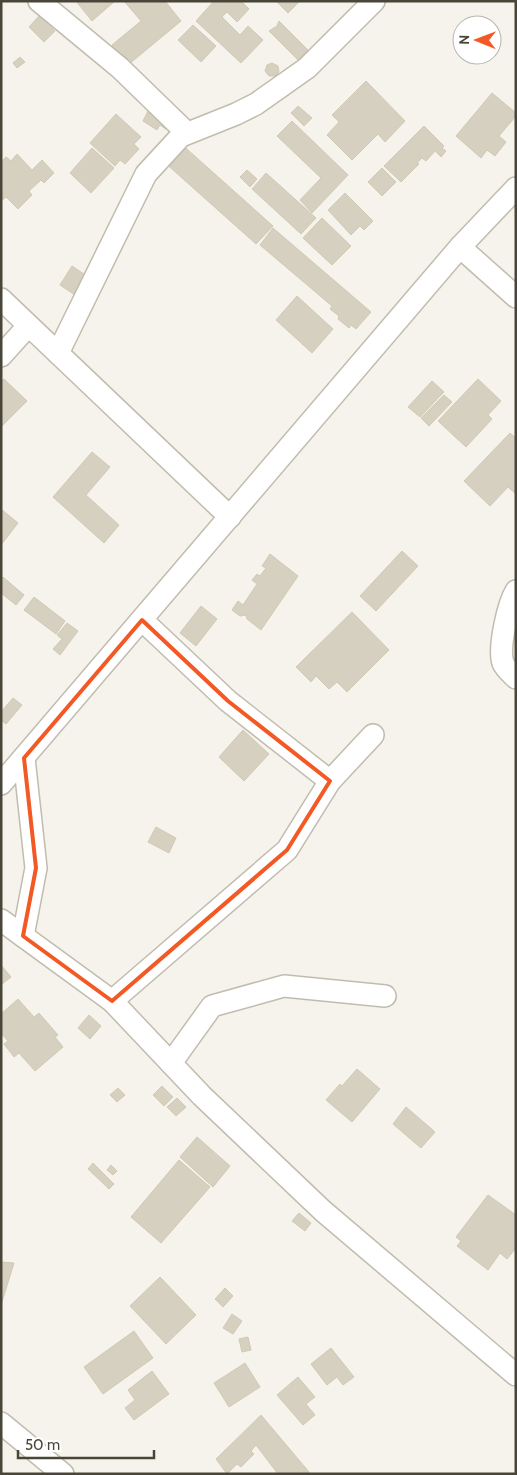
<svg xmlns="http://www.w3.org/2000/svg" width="517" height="1475" font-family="Cabin,sans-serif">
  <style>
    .building { fill: #d6d0c1; stroke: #d1c9b4 }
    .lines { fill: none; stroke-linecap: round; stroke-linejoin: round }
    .minor-casing { stroke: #c1bcae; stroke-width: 24 }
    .minor { stroke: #fff; stroke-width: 21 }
    .marked { fill: none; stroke: #f35924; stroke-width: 4; stroke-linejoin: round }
  </style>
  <rect width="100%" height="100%" fill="#f5f3eb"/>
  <!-- building -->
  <g class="building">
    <path d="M76,1H115L92,21Z"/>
    <path d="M124,1H165L181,21L128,65L112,45L141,21Z"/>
    <path d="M214,1H241L249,9L237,22L227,12L222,17L240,35L248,26L263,40L241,63L196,21Z"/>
    <path d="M276,1H300L288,13Z"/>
    <path d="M39,16L55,31L44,42L29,27Z"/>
    <path d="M279,21L308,50L298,60L269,31L277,26Z"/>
    <path d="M193,25L216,46L201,62L178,40Z"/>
    <path d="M20,57L25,62L17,68L13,63Z"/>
    <path d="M272,63L278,66L279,72L275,76H269L265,71L267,65Z"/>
    <path d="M366,81L405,121L385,142L378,134L352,160L327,135L339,122L332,115Z"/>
    <path d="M492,93L516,113V116L499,136L506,142L495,156L487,150L481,158L456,136Z"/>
    <path d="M298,106L312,118L304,126L291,113Z"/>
    <path d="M148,111L170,124L167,130L160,125L157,130L143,121Z"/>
    <path d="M116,114L141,137L134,144L139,149L125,164L120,160L115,166L90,143Z"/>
    <path d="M292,121L348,175L312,213L300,200L321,178L277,136Z"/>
    <path d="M424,126L444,146L442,148L446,151L441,157L435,151L426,161L422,158L417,163L419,164L401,182L384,166Z"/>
    <path d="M179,142L273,226L256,244L163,161Z"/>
    <path d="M92,148L114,168L91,193L70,173Z"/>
    <path d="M17,154L32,170L42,160L54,173L44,183L41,180L29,191L32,195L18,209L6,197L1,201V162L6,157L11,161Z"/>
    <path d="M382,168L396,182L382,196L368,182Z"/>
    <path d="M247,170L257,179L250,187L240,177Z"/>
    <path d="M266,173L316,218L301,234L252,189Z"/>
    <path d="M345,193L373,221L364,230L360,226L351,235L328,210Z"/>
    <path d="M322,218L351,246L332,265L303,238Z"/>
    <path d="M273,228L371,312L356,329L351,325L349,328L338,319L339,316L330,309L332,306L260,245Z"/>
    <path d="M72,266L87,276L75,295L60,285Z"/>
    <path d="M297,296L333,329L312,353L276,320Z"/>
    <path d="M4,379L27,401L1,427V382Z"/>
    <path d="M478,379L501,401L488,415L492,419L466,447L438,421Z"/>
    <path d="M432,381L444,392L420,417L408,407Z"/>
    <path d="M444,395L452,402L429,426L421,418Z"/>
    <path d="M510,433L516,438V494L508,487L490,506L464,481Z"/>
    <path d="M92,452L110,467L86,495L119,525L104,543L53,497Z"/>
    <path d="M1,509L18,523L1,545Z"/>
    <path d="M402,551L418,566L376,611L360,596Z"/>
    <path d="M270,554L298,576L261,630L247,619L246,615L240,616L232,610L238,601L243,605L257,584L252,580L257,574L260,576L266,568L262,566Z"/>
    <path d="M3,577L24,595L16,605L1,593V579Z"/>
    <path d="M34,597L65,621L56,634L24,610Z"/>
    <path d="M201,606L217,619L196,646L180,633Z"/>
    <path d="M352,612L389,650L347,692L337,682L329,689L316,676L311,682L296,667Z"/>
    <path d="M67,623L78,631L60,655L53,649L62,639L57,635Z"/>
    <path d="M13,698L22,705L6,724L1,720V712Z"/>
    <path d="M243,730L269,754L244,781L219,757Z"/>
    <path d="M156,827L176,838L169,853L148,842Z"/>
    <path d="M1,965L11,977L1,985Z"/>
    <path d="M18,999L34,1017L39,1013L58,1035L55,1037L63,1047L35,1071L19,1053L14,1057L4,1044L8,1041L1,1033V1014Z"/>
    <path d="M89,1015L101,1026L90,1039L78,1028Z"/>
    <path d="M357,1069L380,1089L352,1122L326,1100L340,1084L342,1086Z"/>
    <path d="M162,1086L173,1097L164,1106L153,1095Z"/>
    <path d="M118,1088L125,1095L117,1102L110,1095Z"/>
    <path d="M177,1098L186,1107L176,1116L167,1107Z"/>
    <path d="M406,1107L435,1132L421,1148L393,1124Z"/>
    <path d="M197,1137L230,1166L213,1187L180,1157Z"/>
    <path d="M179,1160L210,1187L161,1243L131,1217Z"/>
    <path d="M93,1163L114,1184L109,1189L88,1169Z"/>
    <path d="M111,1165L117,1171L113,1175L107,1170Z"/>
    <path d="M488,1195L516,1215V1248L507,1259L500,1253L488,1270L457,1246L461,1241L456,1237Z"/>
    <path d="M299,1213L311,1223L305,1231L292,1221Z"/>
    <path d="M1,1262L14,1263L1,1305Z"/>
    <path d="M160,1277L196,1315L166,1344L130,1306Z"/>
    <path d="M225,1288L233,1296L223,1307L215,1299Z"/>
    <path d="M232,1314L242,1321L233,1334L223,1328Z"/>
    <path d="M134,1331L153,1358L103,1394L84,1367Z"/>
    <path d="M248,1337L251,1350L242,1352L239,1339Z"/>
    <path d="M331,1348L354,1377L343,1385L337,1377L327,1385L311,1364Z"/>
    <path d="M245,1363L260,1387L229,1407L214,1383Z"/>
    <path d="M152,1371L169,1394L134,1420L125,1408L135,1400L128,1390Z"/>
    <path d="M298,1377L315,1397L306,1404L315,1415L303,1425L277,1395Z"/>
    <path d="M261,1415L309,1472L307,1474H278L256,1445L251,1451L254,1454L241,1467L237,1464L227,1474L216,1459Z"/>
  </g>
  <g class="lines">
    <defs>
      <g id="minor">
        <path d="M39,1L120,68L187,133"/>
        <path d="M460,247L516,297"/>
        <path d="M1,299L230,517"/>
        <path d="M58,353L146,174L181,136L236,114L256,104L307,68L374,1"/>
        <path d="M1,356L28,326"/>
        <path d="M516,591C508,604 498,648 503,663C505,668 512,674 516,678"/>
        <path d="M142,620L228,701L330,781L373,735"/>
        <path d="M1,784L460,247L516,188"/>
        <path d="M1,920L112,1001L202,1096L323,1211L516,1375"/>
        <path d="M23,936L36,868L24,758"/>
        <path d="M112,1001L287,850L330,781"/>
        <path d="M171,1063L212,1006L284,986L385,996"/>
        <path d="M1,1423L63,1474"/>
      </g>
    </defs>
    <!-- minor casing -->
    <use href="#minor" class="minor-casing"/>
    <!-- minor -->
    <use href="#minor" class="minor"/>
  </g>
  <!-- marked area -->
  <path class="marked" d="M142,620L228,701L330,781L287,850L112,1001L23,936L36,868L24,758Z"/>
  <!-- border -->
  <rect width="517" height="1475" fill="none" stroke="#494539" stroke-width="5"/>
  <!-- north arrow -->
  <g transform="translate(477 40) rotate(271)"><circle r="24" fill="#ffffff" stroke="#b6b5b0"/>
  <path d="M0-4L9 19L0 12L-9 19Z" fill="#f35924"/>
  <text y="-8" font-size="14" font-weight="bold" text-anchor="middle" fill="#494539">N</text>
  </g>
  <!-- scale -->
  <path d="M18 1450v8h136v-8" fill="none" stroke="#494539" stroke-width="2.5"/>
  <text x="25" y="1450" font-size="15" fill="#494539" stroke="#ffffff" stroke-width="4" paint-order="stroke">50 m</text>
</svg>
